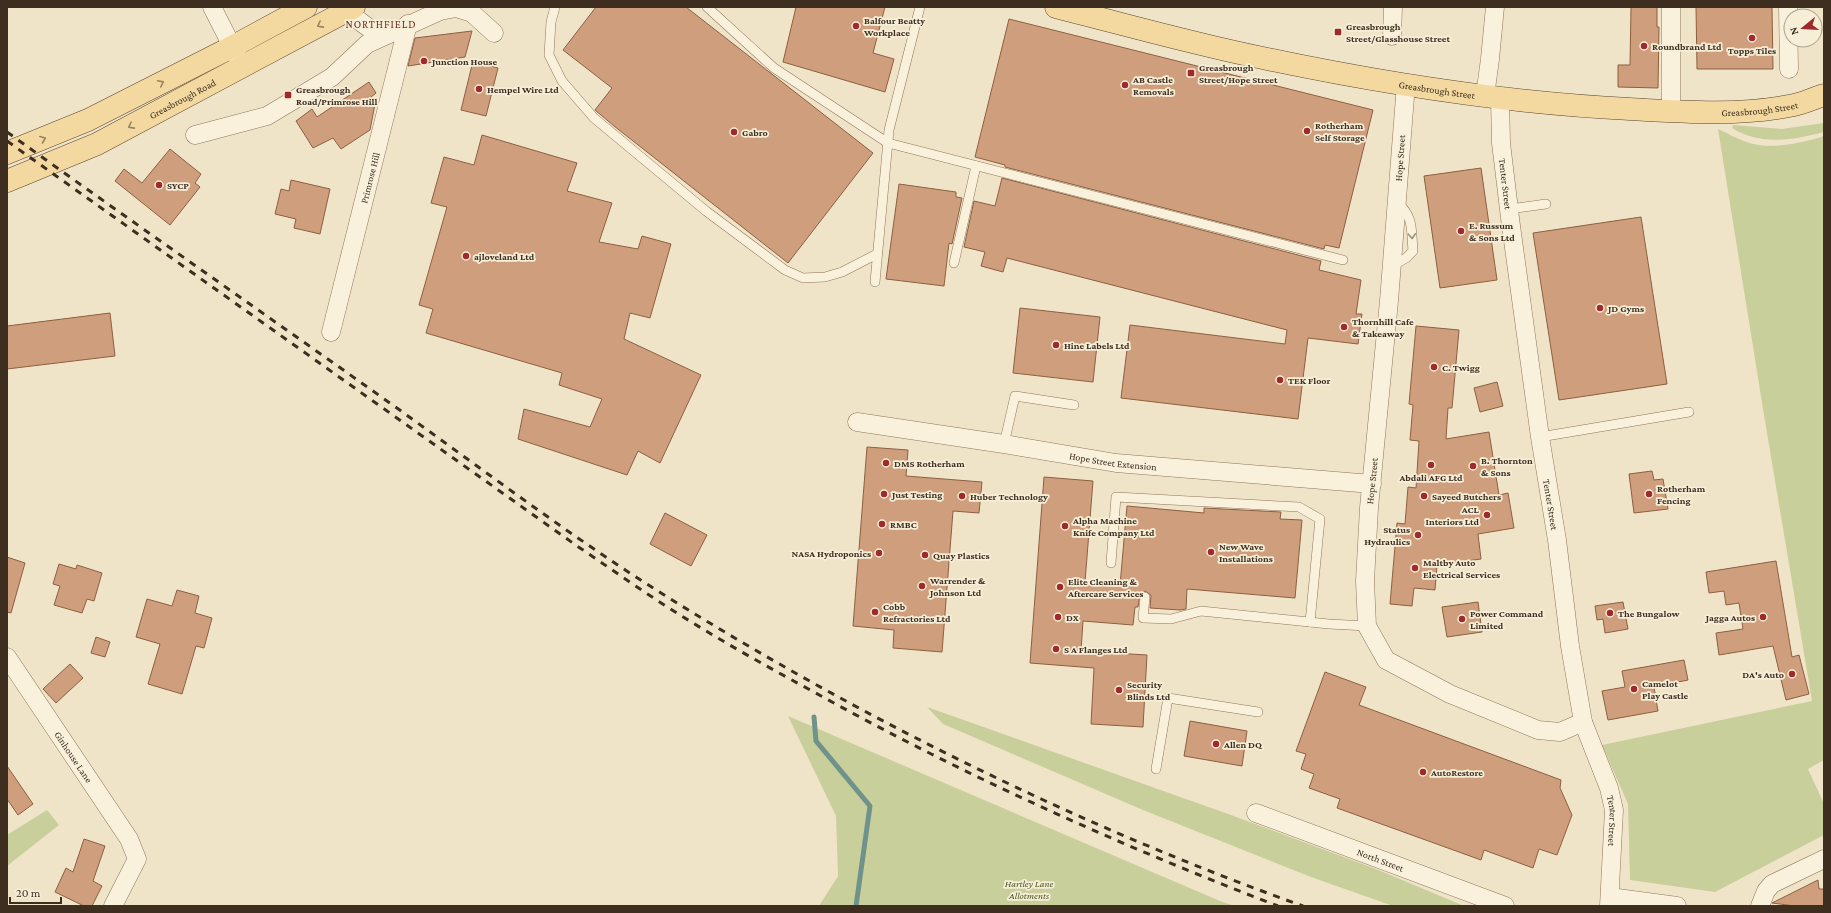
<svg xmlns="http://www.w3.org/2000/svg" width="1831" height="913" font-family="'Crimson Pro',serif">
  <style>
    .green { fill: #c9cf9b }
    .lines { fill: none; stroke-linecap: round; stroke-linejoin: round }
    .stream { stroke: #6f938a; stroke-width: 5 }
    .building { fill: #cf9f7d; stroke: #8d5f41 }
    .lane-casing { stroke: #8d765c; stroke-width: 10 }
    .street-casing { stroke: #8d765c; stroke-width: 19 }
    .primary-casing { stroke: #5b4430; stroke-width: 23 }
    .lane { stroke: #faf1dc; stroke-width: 9 }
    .street { stroke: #faf1dc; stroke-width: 18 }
    .primary { stroke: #f3d9a0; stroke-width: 22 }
    .rail { stroke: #3d2e20; stroke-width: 3; stroke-dasharray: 7 7; stroke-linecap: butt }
    .oneway { stroke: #988460 }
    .oneway2 { stroke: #9c907e }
    .poi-dot { fill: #9e2a2b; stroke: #f7eed8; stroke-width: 1.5 }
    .labels { text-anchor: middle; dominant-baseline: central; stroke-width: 3.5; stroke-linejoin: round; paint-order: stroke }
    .poi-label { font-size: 10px; font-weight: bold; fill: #3d2e20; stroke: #f7eed8; text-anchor: start }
    .street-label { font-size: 10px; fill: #3d2e20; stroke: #f7eed8 }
    .park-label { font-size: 10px; font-style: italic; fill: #4d5a26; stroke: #f7eed8 }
    .neighbourhood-label { font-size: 11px; letter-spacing: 1px; fill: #6b2e1e; stroke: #f7eed8 }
  </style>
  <rect width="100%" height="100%" fill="#f0e4c8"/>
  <!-- green -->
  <g class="green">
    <path d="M1824,123V132C1793,140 1761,146 1732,128L1733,125L1782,129Z"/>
    <path d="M1718,129C1729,134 1741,141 1753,144C1775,149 1802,143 1824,136V760L1808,769L1824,804V835L1715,892L1630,880L1628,804L1602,745L1812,701L1764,415Z"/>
    <path d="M927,707L1231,815L1376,869L1464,906H1393L1311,877L1143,810L943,724Z"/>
    <path d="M788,716L1220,901L1235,906H819L838,876L836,816Z"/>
    <path d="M47,810L59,825L7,866V835Z"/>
  </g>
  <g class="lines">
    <!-- stream -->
    <path class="stream" d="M814,717L816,741L870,806L856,906"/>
  </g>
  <!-- building -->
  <g class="building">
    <path d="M596,7H686L873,153L788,263L614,126L595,110L612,88L563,50Z"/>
    <path d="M796,7H885L873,53L894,59L885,92L783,62Z"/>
    <path d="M1631,7H1657V27H1659L1658,88L1618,87V65H1630Z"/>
    <path d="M1696,7H1772L1773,69H1697Z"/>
    <path d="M1009,19L1373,110L1339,248L1325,245L1324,249L1005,167V165L975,157Z"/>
    <path d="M472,31L465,57L408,66L415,38Z"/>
    <path d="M473,61L498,68L486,116L461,110Z"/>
    <path d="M369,82L376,93L371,97L375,104L370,130L341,149L333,138L313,148L296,121L312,109L317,117Z"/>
    <path d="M482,135L577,163L567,191L612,203L599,242L638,249L642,236L671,244L650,318L630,313L624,339L701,375L660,463L638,451L627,475L518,439L524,409L590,427L602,399L559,385L562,373L426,333L433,309L419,305L447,207L431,203L444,157L474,165Z"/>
    <path d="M170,149L201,174L195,183L200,187L170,225L115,181L124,169L142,183Z"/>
    <path d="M1481,168L1497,280L1440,288L1424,176Z"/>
    <path d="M1002,178L1321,261L1319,270L1361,280L1356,314H1362L1358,344L1308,338L1298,419L1121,398L1130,325L1285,344L1287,330L1007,258L1003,272L981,266L985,252L964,247L974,201L995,206Z"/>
    <path d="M291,180L330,189L320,234L294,228L296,219L275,214L281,189L289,191Z"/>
    <path d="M899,184L956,192V197L962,198L952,244L949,243L944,286L886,279Z"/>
    <path d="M1641,217L1667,384L1559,400L1533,233Z"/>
    <path d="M1020,308L1100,317L1093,382L1013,373Z"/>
    <path d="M110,313L115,356L7,369V326Z"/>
    <path d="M1416,326L1459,330L1452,408H1448L1446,439L1489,432L1499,495L1508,493L1514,528L1478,534L1481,559L1437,565L1435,590L1414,588L1412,606L1390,604L1397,523L1405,524L1408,487L1416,488L1419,441L1410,440L1413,405L1409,404Z"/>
    <path d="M1497,382L1503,406L1480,412L1474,388Z"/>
    <path d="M867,447L908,450L906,476L982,482L979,513L953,511L942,652L893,648L894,630L853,626Z"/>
    <path d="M1652,471L1654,480L1663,479L1668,509L1634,513L1629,474Z"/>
    <path d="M1044,477L1093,481L1085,582L1120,585L1127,506L1204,513V508L1281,512L1280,519L1302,520L1295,598L1187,589L1186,609L1180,610L1150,608L1151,595L1145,591L1140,594L1138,607H1135L1133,625L1083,621L1081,651L1147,655L1143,727L1091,724L1094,668L1030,663Z"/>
    <path d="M665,513L707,535L691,566L650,544Z"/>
    <path d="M7,557L25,563L11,613L7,612Z"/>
    <path d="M1776,561L1792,657L1799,655L1809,694L1786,700L1773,646L1719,655L1716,633L1743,629L1739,603L1726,605L1724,591L1709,593L1706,572Z"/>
    <path d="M59,564L76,569L77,565L102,573L94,601L87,599L82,613L54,605L60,586L53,584Z"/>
    <path d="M177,590L199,596L195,613L212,618L204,648L196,646L182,694L148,684L160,644L136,637L147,599L172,606Z"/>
    <path d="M1478,602L1482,632L1447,637L1442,607Z"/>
    <path d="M1623,602L1628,629L1605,633L1603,619L1597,620L1595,606Z"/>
    <path d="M96,637L110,642L105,657L91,653Z"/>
    <path d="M1684,660L1688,680L1654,687L1658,711L1608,720L1602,691L1625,687L1622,671Z"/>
    <path d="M70,664L83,678L56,703L43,689Z"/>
    <path d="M1325,672L1366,687L1359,705L1561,780L1560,788L1572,815L1557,855L1539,849L1533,868L1484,850L1481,860L1337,808L1340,799L1309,788L1314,774L1301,769L1306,754L1296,751Z"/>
    <path d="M1190,721L1247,731L1242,766L1184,756Z"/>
    <path d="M7,766L33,804L18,815L7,799Z"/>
    <path d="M84,839L105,846L93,881L102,886L92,906H84L55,892L66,868L73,872Z"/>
    <path d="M1818,880L1819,889H1824V906H1795L1772,903Z"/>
  </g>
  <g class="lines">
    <defs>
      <g id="lane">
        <path d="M555,7L551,22L549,55L562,81L594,118L706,211L785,270L803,278L825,277L842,272L877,254"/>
        <path d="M707,7L774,68L888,143L1343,260"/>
        <path d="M1509,209L1546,204"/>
        <path d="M954,263L976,166"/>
        <path d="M1392,266L1406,258L1413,251C1411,229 1414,217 1397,202"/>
        <path d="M875,282L889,130L920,7"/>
        <path d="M1540,437L1689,412"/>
        <path d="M1004,444L1015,396L1074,405"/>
        <path d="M1111,563L1116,497L1299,507L1320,519L1310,622"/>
        <path d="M1145,597L1143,618L1171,619L1201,611L1329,624L1367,626"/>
        <path d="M1156,769L1168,698L1258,712"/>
      </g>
      <g id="street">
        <path d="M212,7L238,58"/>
        <path d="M1671,7V112"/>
        <path d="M1788,7L1789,69"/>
        <path d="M346,11L381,37"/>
        <path d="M1392,36L1393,7"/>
        <path d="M1406,84L1389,301L1369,508L1365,581L1367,626L1386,660L1450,694L1538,730L1560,732L1583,722"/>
        <path d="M1485,96L1490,59L1495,7"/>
        <path id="s1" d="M1500,98L1501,143L1511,226L1540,437L1557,540L1570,646L1583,722L1609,788L1614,810L1609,906"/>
        <path d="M195,135L267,116L332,77L367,44L440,11L456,8L472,13L494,33"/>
        <path id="s2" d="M331,332L408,24"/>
        <path id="s3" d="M857,422L1004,444L1116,463L1372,484"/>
        <path id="s4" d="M7,657L129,839L137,859L113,906"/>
        <path id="s5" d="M1256,813L1505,906"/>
        <path d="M1610,897L1677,906"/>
        <path d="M1760,906L1766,891L1772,884L1824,859"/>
      </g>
      <g id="primary">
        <path id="s6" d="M1056,7C1123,24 1190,43 1258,57C1380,83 1505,103 1630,109C1684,112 1741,116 1794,105C1804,103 1814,98 1824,95"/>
        <path d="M7,153L88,120L232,47L306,7"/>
        <path id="s7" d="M7,181L97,144L354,7"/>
      </g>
    </defs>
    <!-- lane casing -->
    <use href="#lane" class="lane-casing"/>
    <!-- street casing -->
    <use href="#street" class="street-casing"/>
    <!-- primary casing -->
    <use href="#primary" class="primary-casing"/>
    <!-- lane -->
    <use href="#lane" class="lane"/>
    <!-- street -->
    <use href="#street" class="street"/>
    <!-- primary -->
    <use href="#primary" class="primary"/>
    <!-- rail -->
    <g class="rail">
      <path d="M7,132C131,221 256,308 380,396C473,462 564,532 661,593C862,719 1079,826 1303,906"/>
      <path d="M7,141L577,546C607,566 636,587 666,606C714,637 764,665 814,692C963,775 1119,845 1278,906"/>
    </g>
  </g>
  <!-- one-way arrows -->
  <defs><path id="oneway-chevron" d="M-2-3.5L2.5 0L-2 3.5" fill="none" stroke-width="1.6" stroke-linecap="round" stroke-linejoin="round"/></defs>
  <g class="oneway">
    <use href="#oneway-chevron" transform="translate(320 25) rotate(152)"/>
    <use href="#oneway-chevron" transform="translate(161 83) rotate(-27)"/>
    <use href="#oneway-chevron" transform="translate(131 126) rotate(152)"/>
    <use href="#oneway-chevron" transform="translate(43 139) rotate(-22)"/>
  </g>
  <use class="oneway2" href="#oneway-chevron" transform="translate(1412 236) rotate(87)"/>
  <!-- markers -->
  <g class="poi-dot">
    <circle cx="856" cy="26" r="4"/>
    <rect x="1334" y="28" width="8" height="8" rx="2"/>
    <circle cx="1752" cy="38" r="4"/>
    <circle cx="1644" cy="46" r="4"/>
    <circle cx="424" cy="61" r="4"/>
    <rect x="1187" y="69" width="8" height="8" rx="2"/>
    <circle cx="1125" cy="85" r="4"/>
    <circle cx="479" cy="89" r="4"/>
    <rect x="284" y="91" width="8" height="8" rx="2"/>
    <circle cx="1307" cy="131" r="4"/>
    <circle cx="734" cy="132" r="4"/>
    <circle cx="159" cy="185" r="4"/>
    <circle cx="1461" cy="231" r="4"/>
    <circle cx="466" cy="256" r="4"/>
    <circle cx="1600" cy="308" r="4"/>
    <circle cx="1344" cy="327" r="4"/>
    <circle cx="1056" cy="345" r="4"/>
    <circle cx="1434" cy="367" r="4"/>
    <circle cx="1280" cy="380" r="4"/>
    <circle cx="886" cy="463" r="4"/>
    <circle cx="1431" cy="465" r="4"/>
    <circle cx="1473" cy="466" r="4"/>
    <circle cx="884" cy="494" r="4"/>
    <circle cx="1649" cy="494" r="4"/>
    <circle cx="962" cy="496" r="4"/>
    <circle cx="1424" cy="496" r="4"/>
    <circle cx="1487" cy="515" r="4"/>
    <circle cx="882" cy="524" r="4"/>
    <circle cx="1065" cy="526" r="4"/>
    <circle cx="1418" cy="535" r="4"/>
    <circle cx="1211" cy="552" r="4"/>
    <circle cx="879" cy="553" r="4"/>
    <circle cx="925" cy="555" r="4"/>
    <circle cx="1415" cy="568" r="4"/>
    <circle cx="922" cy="586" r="4"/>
    <circle cx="1060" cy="587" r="4"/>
    <circle cx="875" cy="612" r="4"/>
    <circle cx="1610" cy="613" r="4"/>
    <circle cx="1058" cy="617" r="4"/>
    <circle cx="1763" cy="617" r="4"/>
    <circle cx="1462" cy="619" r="4"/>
    <circle cx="1056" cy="649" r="4"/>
    <circle cx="1792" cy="674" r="4"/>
    <circle cx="1634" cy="689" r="4"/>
    <circle cx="1119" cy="690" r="4"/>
    <circle cx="1216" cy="744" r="4"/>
    <circle cx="1423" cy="772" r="4"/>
  </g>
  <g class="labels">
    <!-- poi labels -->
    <g class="poi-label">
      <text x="864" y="20">Balfour Beatty<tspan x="864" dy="12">Workplace</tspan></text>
      <text x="1346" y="26">Greasbrough<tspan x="1346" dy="12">Street/Glasshouse Street</tspan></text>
      <text x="1652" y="46">Roundbrand Ltd</text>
      <text x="1752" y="50" text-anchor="middle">Topps Tiles</text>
      <text x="432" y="61">Junction House</text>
      <text x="1199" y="67">Greasbrough<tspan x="1199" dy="12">Street/Hope Street</tspan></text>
      <text x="1133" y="79">AB Castle<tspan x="1133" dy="12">Removals</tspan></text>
      <text x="296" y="89">Greasbrough<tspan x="296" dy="12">Road/Primrose Hill</tspan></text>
      <text x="487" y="89">Hempel Wire Ltd</text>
      <text x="1315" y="125">Rotherham<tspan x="1315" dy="12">Self Storage</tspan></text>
      <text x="742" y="132">Gabro</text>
      <text x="167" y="185">SYCP</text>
      <text x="1469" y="225">E. Russum<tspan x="1469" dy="12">&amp; Sons Ltd</tspan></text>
      <text x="474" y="256">ajloveland Ltd</text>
      <text x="1608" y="308">JD Gyms</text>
      <text x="1352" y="321">Thornhill Cafe<tspan x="1352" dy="12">&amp; Takeaway</tspan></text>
      <text x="1064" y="345">Hine Labels Ltd</text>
      <text x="1442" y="367">C. Twigg</text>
      <text x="1288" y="380">TEK Floor</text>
      <text x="1481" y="460">B. Thornton<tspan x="1481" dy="12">&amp; Sons</tspan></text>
      <text x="894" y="463">DMS Rotherham</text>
      <text x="1431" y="477" text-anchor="middle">Abdali AFG Ltd</text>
      <text x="1657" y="488">Rotherham<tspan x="1657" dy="12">Fencing</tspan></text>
      <text x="892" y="494">Just Testing</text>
      <text x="970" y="496">Huber Technology</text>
      <text x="1432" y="496">Sayeed Butchers</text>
      <text x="1479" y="509" text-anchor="end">ACL<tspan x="1479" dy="12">Interiors Ltd</tspan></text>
      <text x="1073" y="520">Alpha Machine<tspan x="1073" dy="12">Knife Company Ltd</tspan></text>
      <text x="890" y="524">RMBC</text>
      <text x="1410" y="529" text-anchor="end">Status<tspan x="1410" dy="12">Hydraulics</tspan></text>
      <text x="1219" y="546">New Wave<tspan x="1219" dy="12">Installations</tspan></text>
      <text x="871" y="553" text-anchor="end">NASA Hydroponics</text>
      <text x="933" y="555">Quay Plastics</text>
      <text x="1423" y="562">Maltby Auto<tspan x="1423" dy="12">Electrical Services</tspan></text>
      <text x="930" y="580">Warrender &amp;<tspan x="930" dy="12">Johnson Ltd</tspan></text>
      <text x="1068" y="581">Elite Cleaning &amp;<tspan x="1068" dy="12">Aftercare Services</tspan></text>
      <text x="883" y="606">Cobb<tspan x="883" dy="12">Refractories Ltd</tspan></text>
      <text x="1470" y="613">Power Command<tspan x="1470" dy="12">Limited</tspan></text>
      <text x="1618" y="613">The Bungalow</text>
      <text x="1066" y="617">DX</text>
      <text x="1755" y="617" text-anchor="end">Jagga Autos</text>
      <text x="1064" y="649">S A Flanges Ltd</text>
      <text x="1784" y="674" text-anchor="end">DA's Auto</text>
      <text x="1642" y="683">Camelot<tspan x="1642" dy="12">Play Castle</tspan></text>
      <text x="1127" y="684">Security<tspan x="1127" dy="12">Blinds Ltd</tspan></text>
      <text x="1224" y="744">Allen DQ</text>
      <text x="1431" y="772">AutoRestore</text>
    </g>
    <!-- street labels -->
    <g class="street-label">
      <text stroke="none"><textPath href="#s6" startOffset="390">Greasbrough Street</textPath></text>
      <text stroke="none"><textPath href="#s7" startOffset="194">Greasbrough Road</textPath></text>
      <text stroke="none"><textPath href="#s6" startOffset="714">Greasbrough Street</textPath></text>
      <text transform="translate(1400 158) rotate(-86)">Hope Street</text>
      <text stroke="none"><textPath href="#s2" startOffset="159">Primrose Hill</textPath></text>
      <text stroke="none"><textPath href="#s1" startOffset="86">Tenter Street</textPath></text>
      <text stroke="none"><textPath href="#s3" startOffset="259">Hope Street Extension</textPath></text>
      <text transform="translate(1372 481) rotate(-84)">Hope Street</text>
      <text stroke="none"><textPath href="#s1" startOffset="410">Tenter Street</textPath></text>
      <text stroke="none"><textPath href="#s4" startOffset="120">Ginhouse Lane</textPath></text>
      <text stroke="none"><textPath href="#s1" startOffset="734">Tenter Street</textPath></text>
      <text stroke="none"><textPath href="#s5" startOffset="133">North Street</textPath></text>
    </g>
    <!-- park labels -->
    <g class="park-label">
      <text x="1029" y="883">Hartley Lane<tspan x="1029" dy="12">Allotments</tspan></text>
    </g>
    <!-- neighbourhood labels -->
    <g class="neighbourhood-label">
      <text x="381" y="24">NORTHFIELD</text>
    </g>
  </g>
  <!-- border -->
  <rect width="1831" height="913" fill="none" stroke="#3d2e20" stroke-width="16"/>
  <!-- north arrow -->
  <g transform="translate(1803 28) rotate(252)"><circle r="19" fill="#f7eed8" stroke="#ada18e"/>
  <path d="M0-3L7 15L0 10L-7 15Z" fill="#9e2a2b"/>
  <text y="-6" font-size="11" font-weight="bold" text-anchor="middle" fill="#3d2e20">N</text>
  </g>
  <!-- scale -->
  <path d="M10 897v6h51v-6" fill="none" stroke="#3d2e20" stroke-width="2"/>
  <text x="16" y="897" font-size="12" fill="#3d2e20" stroke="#f7eed8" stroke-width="3" paint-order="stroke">20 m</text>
</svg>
